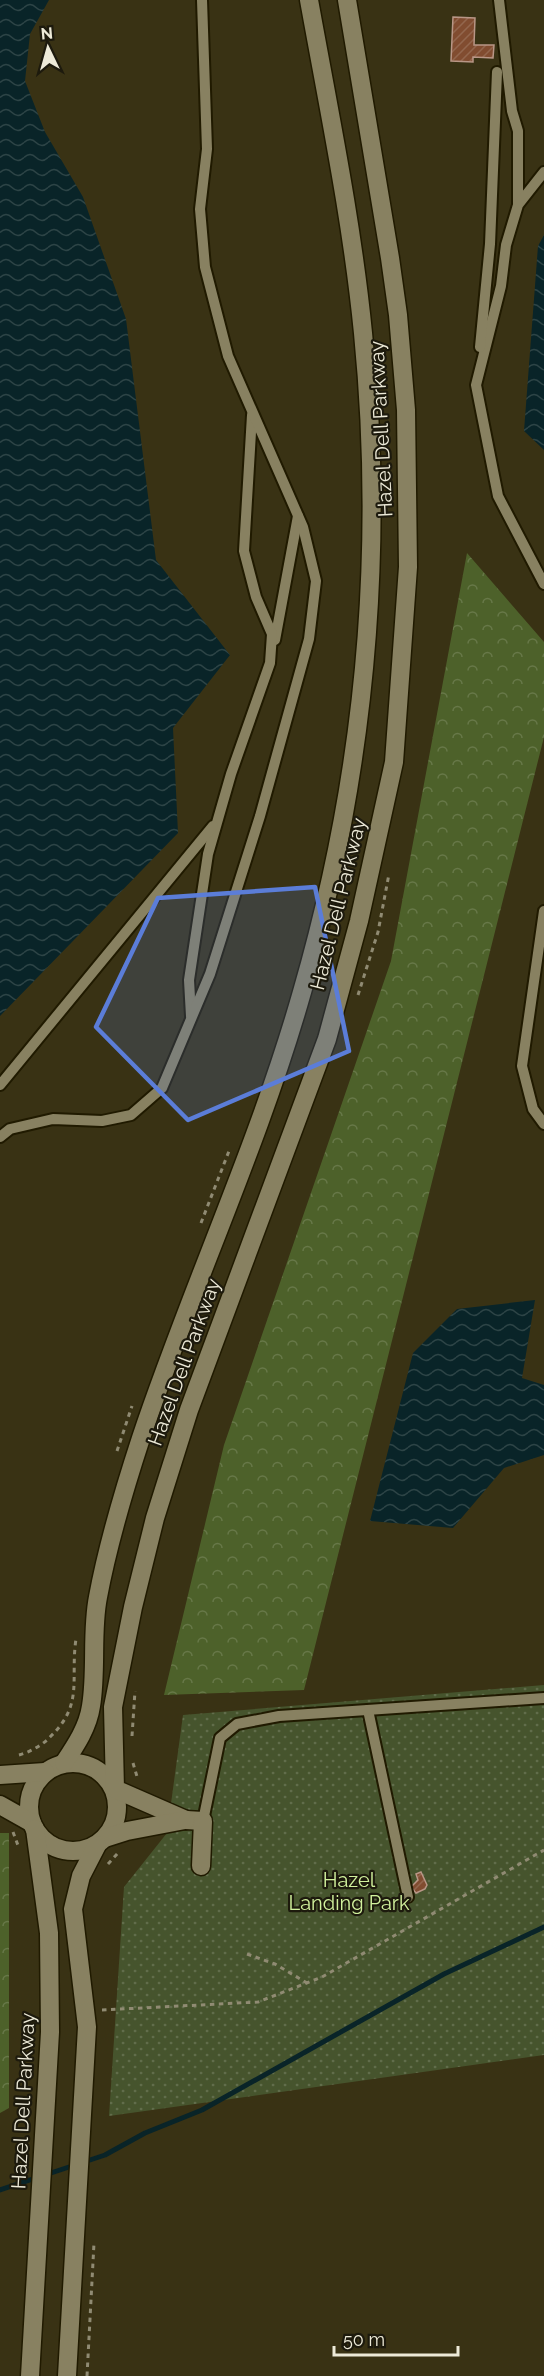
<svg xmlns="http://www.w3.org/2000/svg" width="544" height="2376" font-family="Raleway,sans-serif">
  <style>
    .forest { fill: url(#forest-crowns) }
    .park { fill: url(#park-dots) }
    .water { fill: url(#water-waves) }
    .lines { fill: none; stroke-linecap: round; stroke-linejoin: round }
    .stream { stroke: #092428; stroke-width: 5 }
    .building { fill: url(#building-hatch); stroke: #b89686; stroke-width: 1.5 }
    .lane-casing { stroke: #201a00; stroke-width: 14 }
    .street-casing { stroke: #201a00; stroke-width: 21 }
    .secondary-casing { stroke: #201a00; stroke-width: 21 }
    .path { stroke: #908b73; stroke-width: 3; stroke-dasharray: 4.5 4.5; stroke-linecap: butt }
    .lane { stroke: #888161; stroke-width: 10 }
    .street { stroke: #888161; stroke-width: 18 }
    .secondary { stroke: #888161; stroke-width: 18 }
    .marked { fill: #5b7dd8; fill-opacity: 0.2; stroke: #5b7dd8; stroke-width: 4.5; stroke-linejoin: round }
    .labels { text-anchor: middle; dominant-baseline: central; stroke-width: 4.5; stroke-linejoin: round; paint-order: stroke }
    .street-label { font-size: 20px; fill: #edead8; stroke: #1d1a0d }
    .park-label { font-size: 20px; fill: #d1f19d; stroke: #1d1a0d }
  </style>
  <defs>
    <pattern id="forest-crowns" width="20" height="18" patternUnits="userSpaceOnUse" patternTransform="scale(1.5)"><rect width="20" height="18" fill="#4d612a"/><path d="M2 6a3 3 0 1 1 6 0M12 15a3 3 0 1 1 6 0" fill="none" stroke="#677848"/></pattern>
    <pattern id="park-dots" width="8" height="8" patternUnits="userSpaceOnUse" patternTransform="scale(1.5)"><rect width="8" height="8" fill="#46542d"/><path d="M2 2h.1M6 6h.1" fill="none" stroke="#616d4b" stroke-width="1.8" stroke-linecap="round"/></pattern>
    <pattern id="water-waves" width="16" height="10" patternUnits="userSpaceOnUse" patternTransform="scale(1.5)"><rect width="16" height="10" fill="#092428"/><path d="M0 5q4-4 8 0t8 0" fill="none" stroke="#2d4446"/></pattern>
    <pattern id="building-hatch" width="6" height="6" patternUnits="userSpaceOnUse" patternTransform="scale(1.5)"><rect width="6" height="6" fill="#814c30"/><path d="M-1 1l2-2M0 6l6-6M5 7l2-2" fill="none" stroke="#93664d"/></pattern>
  </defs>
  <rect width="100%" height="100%" fill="#393214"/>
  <!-- forest -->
  <g class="forest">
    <path d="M467,553L544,642V737L304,1690L164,1695L224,1445L391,961Z"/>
    <path d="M0,1833H9V2108L0,2113Z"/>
  </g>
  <!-- park -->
  <path class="park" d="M544,1685V2055L109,2116L124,1887L167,1833L183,1715Z"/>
  <!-- water -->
  <g class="water">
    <path d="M0,0H49L30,34L25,81L45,132L83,197L126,319L156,560L230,655L173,728L178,833L0,1016Z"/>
    <path d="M544,235V450L524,431L538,246Z"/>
    <path d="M535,1300L522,1378L544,1385V1455L504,1468L453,1528L370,1521L413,1353L457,1309Z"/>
  </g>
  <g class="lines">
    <!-- stream -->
    <g class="stream">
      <path d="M84,2162L105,2155L145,2133L202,2110L444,1974L544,1927"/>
      <path d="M0,2190L75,2165"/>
    </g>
  </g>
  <!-- building -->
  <g class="building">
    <path d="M453,17L475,18L474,45H494L493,58L473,57V62L451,61Z"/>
    <path d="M421,1872L427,1885L425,1889L416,1893L411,1887L418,1880L416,1874Z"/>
  </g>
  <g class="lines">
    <defs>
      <g id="lane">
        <path d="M499,0L512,111L518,131V204"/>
        <path d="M544,172L518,205L506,245L501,286L476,385L498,496L544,584"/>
        <path d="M480,347L490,244L497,72"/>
        <path d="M275,640L298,516"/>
        <path d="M544,911L522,1066L533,1109L544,1124"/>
        <path d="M191,1016L189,980L208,854L231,774L270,663L272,634L256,597L244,551L252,415"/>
        <path d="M0,1085L213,826"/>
        <path d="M0,1137L10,1129L53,1119L102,1121L131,1115L162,1088L210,974L260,816L309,639L316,581L303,527L228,356L205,267L200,209L207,149L202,0"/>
        <path d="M368,1710L408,1897"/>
        <path d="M203,1821L220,1738L237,1724L279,1716L544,1698"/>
      </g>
      <path id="street" d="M186,1820L203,1821L201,1866"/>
      <g id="secondary">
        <circle cx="73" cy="1807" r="44"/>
        <path d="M64,1763C76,1745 88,1727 91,1706C97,1670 91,1632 98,1597C108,1543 124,1490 141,1438C191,1288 259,1144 302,992C364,778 385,555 363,333C352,221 329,111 309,0"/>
        <path d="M0,1775L45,1772"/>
        <path d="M0,1805L32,1823"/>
        <path d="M186,1820L115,1789L113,1707L133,1607L155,1518L189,1410L327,1039L359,921L394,762L408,567L406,410L398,315L390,258L347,0"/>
        <path d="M105,1838L127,1831L185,1820"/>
        <path d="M30,2376L50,2032L49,1933L35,1829"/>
        <path d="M67,2376L87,2027L73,1909L81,1876L97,1845"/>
      </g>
    </defs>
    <!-- lane casing -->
    <use href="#lane" class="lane-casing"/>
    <!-- street casing -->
    <use href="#street" class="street-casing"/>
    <!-- secondary casing -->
    <use href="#secondary" class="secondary-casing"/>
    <!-- path -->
    <g class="path">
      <path d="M358,995L378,932L389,874"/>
      <path d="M201,1223L229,1151"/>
      <path d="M117,1451L132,1406"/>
      <path d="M132,1736L135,1691"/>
      <path d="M19,1755C30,1752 43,1745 51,1736C84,1704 70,1679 76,1639"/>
      <path d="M133,1763L138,1780"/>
      <path d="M13,1832L19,1848"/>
      <path d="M108,1864L118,1853"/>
      <path d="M247,1954L275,1964L307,1983"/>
      <path d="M102,2010L258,2002L322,1977L544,1850"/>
      <path d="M87,2376L94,2243"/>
    </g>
    <!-- lane -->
    <use href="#lane" class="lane"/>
    <!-- street -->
    <use href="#street" class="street"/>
    <!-- secondary -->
    <use href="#secondary" class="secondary"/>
  </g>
  <!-- marked area -->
  <path class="marked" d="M315,887L349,1051L188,1120L96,1027L158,898Z"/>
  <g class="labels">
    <!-- street labels -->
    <g class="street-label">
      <text transform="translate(381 429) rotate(-93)">Hazel Dell Parkway</text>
      <text transform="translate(338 904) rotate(-76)">Hazel Dell Parkway</text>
      <text transform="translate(184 1362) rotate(-70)">Hazel Dell Parkway</text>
      <text transform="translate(23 2101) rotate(-87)">Hazel Dell Parkway</text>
    </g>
    <!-- park labels -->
    <g class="park-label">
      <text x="349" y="1880">Hazel<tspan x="349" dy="23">Landing Park</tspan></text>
    </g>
  </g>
  <!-- north arrow -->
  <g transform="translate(48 48) rotate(355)" stroke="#1d1a0d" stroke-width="4.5" paint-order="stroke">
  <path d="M0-4.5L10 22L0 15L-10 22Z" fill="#edead8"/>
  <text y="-9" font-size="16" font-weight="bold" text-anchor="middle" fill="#edead8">N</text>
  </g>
  <!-- scale -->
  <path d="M334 2346v9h124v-9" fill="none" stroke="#edead8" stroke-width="3"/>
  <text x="343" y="2346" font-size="18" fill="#edead8" stroke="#1d1a0d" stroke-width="4.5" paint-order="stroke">50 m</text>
</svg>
